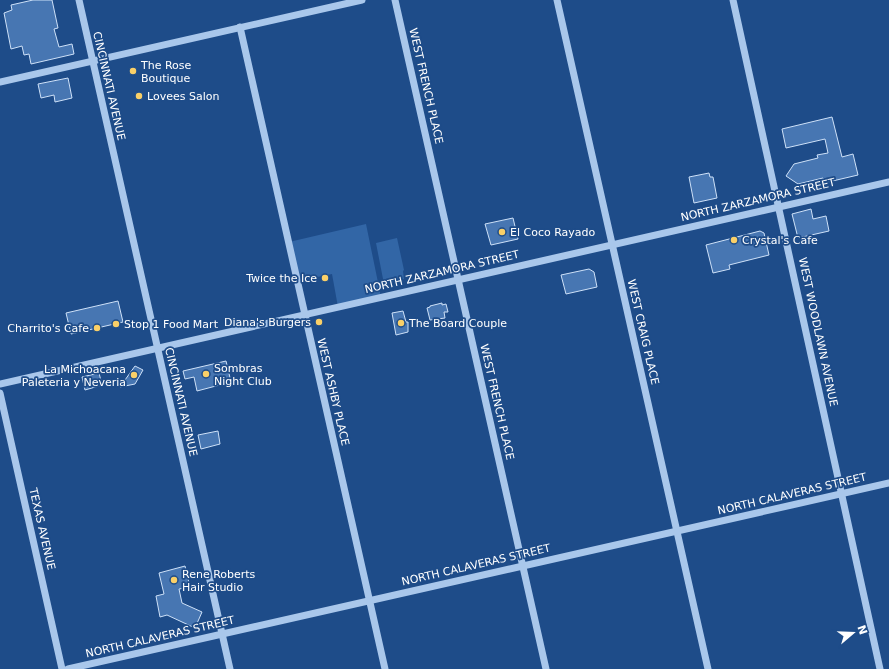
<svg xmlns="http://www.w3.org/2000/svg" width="889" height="669" font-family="'DejaVu Sans',sans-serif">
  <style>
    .green { fill: #3266a6 }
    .building { fill: #4776b2; stroke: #cee1f8 }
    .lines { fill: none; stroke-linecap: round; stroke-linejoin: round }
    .minor { stroke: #a9c7eb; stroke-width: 7 }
    .poi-dot { fill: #fad068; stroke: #1e4c89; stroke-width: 1.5 }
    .labels { text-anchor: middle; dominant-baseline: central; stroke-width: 3.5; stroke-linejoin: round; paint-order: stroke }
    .poi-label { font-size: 11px; fill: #fff; stroke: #1e4c89; text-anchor: start }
    .street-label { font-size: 11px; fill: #fff; stroke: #1e4c89 }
  </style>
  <rect width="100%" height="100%" fill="#1e4c89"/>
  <!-- green -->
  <g class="green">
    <path d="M366,224L381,297L338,307L332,274L297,281L289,242Z"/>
    <path d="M397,238L404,270L403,271L404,279L384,284L376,243Z"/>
  </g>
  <!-- building -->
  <g class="building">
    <path d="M33,0H52L58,28L54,29L59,47L72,44L74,54L31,64L29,54L24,55L22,46L11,49L4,13L12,10L11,5Z"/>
    <path d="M68,78L72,98L55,102L54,95L41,98L38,84Z"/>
    <path d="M832,117L842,157L853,154L858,175L824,183L823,178L798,184L786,176L794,164L818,158L817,155L828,153L825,139L786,148L782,129Z"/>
    <path d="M709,173L710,177H713L717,198L694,203L689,177Z"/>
    <path d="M811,209L813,219L826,216L829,231L798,238L792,214Z"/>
    <path d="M513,218L518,239L491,245L485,224Z"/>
    <path d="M760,231L764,233L769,255L729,265L730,269L713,273L706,245Z"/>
    <path d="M589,269L594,272L597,287L566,294L561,275Z"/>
    <path d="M118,301L123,322L71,334L66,313Z"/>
    <path d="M442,303V305L446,304L448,312H444L445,318L430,320L427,308L430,307V306Z"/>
    <path d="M403,311L406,322H408V332L396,335L392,313Z"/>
    <path d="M226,361L231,382L197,391L194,377L185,379L183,371Z"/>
    <path d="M135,366L143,370L135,384L120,387Z"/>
    <path d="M99,373L102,385L85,390L82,377Z"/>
    <path d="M218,431L220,444L201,449L198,435Z"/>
    <path d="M185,566L190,587L179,589L182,603L202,612L195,628L167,615L160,617L156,596L164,594L159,573Z"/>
  </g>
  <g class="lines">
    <!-- minor -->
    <g class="minor">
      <path d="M79,0L230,669"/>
      <path d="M395,0L546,669"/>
      <path d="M557,0L708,669"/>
      <path d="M733,0L880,669"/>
      <path d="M240,27L385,669"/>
      <path d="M0,82L362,0"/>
      <path d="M0,384L889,182"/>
      <path d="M0,393L62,669"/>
      <path d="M68,669L889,483"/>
    </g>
  </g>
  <!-- markers -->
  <g class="poi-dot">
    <circle cx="133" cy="71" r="4"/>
    <circle cx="139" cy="96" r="4"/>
    <circle cx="502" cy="232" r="4"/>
    <circle cx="734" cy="240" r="4"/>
    <circle cx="325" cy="278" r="4"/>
    <circle cx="319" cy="322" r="4"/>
    <circle cx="401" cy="323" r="4"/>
    <circle cx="116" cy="324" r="4"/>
    <circle cx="97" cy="328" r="4"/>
    <circle cx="206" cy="374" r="4"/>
    <circle cx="134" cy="375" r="4"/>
    <circle cx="174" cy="580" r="4"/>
  </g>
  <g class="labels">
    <!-- poi labels -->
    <g class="poi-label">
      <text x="141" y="65">The Rose<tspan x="141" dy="13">Boutique</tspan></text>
      <text x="147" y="96">Lovees Salon</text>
      <text x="510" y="232">El Coco Rayado</text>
      <text x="742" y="240">Crystal's Cafe</text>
      <text x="317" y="278" text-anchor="end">Twice the Ice</text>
      <text x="311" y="322" text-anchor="end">Diana's Burgers</text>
      <text x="409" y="323">The Board Couple</text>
      <text x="124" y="324">Stop 1 Food Mart</text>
      <text x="89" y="328" text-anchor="end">Charrito's Cafe</text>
      <text x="214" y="368">Sombras<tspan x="214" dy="13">Night Club</tspan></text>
      <text x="126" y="369" text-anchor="end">La Michoacana<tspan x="126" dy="13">Paleteria y Neveria</tspan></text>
      <text x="182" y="574">Rene Roberts<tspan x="182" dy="13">Hair Studio</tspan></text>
    </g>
    <!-- street labels -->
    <g class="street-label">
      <text transform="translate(109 86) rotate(77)">CINCINNATI AVENUE</text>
      <text transform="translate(426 86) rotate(77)">WEST FRENCH PLACE</text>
      <text transform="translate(758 200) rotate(-13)">NORTH ZARZAMORA STREET</text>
      <text transform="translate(442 272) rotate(-13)">NORTH ZARZAMORA STREET</text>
      <text transform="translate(643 332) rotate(77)">WEST CRAIG PLACE</text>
      <text transform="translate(818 332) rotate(78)">WEST WOODLAWN AVENUE</text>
      <text transform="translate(333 392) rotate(77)">WEST ASHBY PLACE</text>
      <text transform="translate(181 402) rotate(77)">CINCINNATI AVENUE</text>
      <text transform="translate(497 402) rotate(77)">WEST FRENCH PLACE</text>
      <text transform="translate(792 494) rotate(-13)">NORTH CALAVERAS STREET</text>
      <text transform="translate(42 529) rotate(77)">TEXAS AVENUE</text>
      <text transform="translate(476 565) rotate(-13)">NORTH CALAVERAS STREET</text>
      <text transform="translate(160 637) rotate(-13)">NORTH CALAVERAS STREET</text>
    </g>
  </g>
  <!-- north arrow -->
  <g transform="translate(853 633) rotate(71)" stroke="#1e4c89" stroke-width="3" paint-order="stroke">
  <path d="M0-3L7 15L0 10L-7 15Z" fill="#ffffff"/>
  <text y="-6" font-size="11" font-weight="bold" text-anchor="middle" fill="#ffffff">N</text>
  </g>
</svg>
